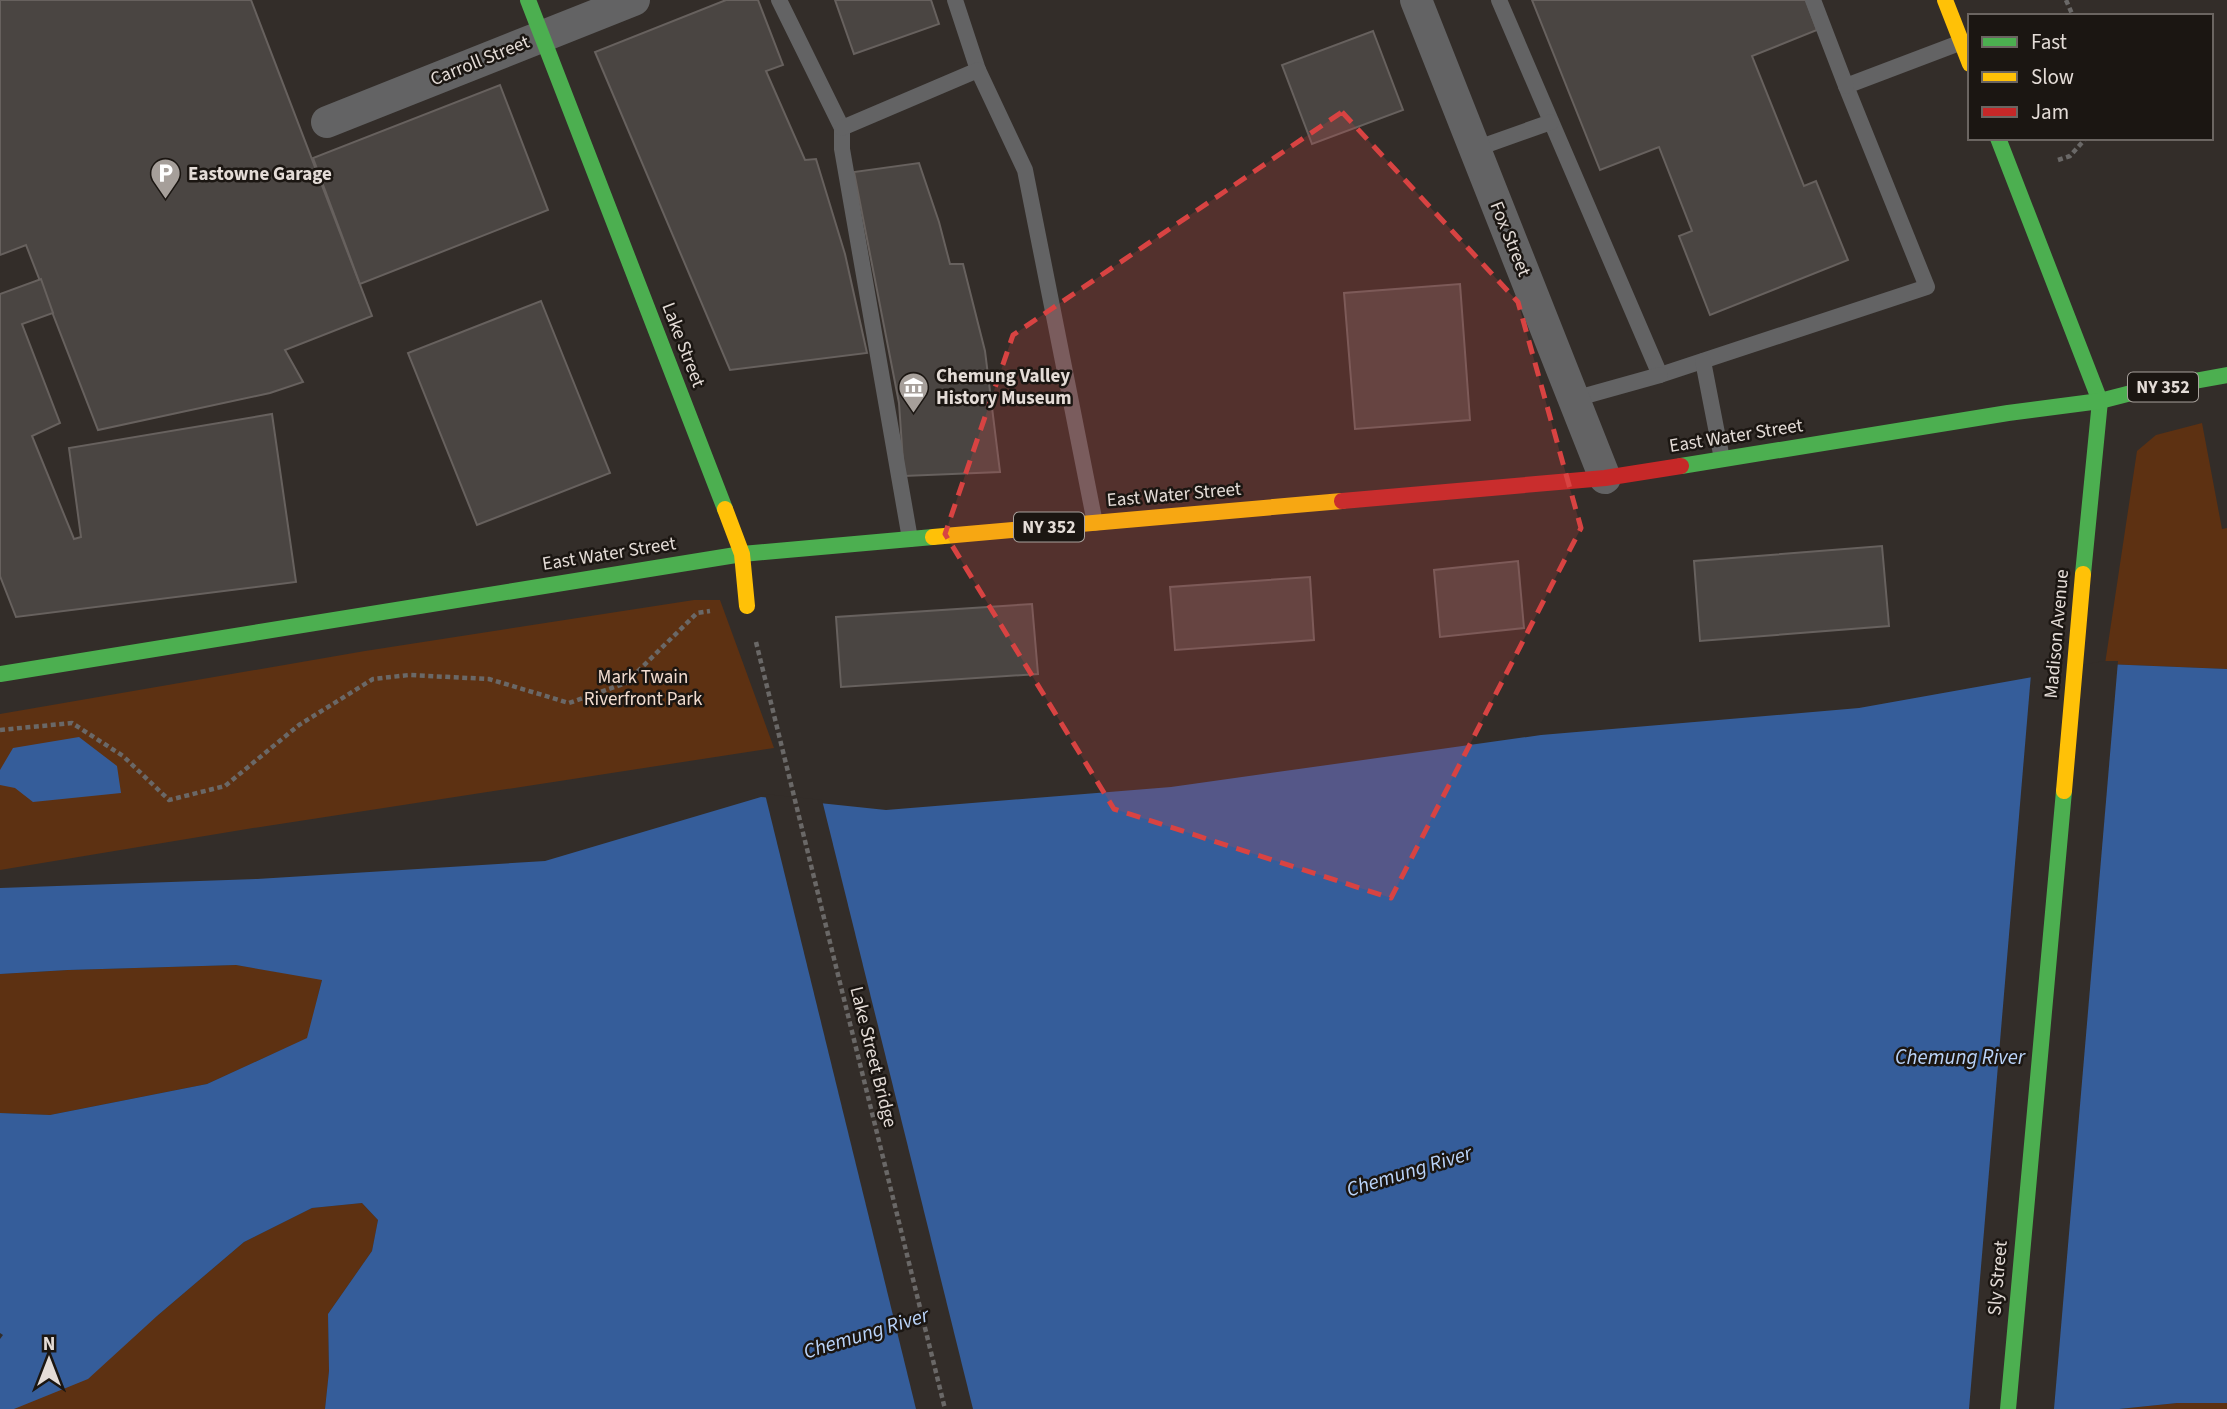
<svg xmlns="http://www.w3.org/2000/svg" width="2227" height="1409" font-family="'Source Sans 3',sans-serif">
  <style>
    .green { fill: #5d3112 }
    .water { fill: #355d9a }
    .pier { fill: #332d29 }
    .building { fill: #4a4542; stroke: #67615e; stroke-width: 2 }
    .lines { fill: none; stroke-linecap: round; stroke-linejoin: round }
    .path { stroke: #6a6867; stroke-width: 4.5; stroke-dasharray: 5 3.5; stroke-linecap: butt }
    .lane { stroke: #636364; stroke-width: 16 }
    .street { stroke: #636364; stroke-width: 32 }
    .fast { stroke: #4caf50; stroke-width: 16 }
    .slow { stroke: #ffc107; stroke-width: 16 }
    .jam { stroke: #c62828; stroke-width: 16 }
    .marked { fill: #d84342; fill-opacity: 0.2; stroke: #d84342; stroke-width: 5; stroke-dasharray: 14 9; stroke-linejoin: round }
    .labels { text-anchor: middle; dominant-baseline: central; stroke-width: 5; stroke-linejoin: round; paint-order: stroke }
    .shield { fill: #1b1612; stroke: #a8a19c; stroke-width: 2 }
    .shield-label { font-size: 18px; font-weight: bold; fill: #e4dcd7 }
    .street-label { font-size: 19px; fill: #e4dcd7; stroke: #1b1612 }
    .poi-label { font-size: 19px; font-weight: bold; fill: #e4dcd7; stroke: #1b1612; text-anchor: start }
    .park-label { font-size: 19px; fill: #f2dccf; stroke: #1b1612 }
    .water-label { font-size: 21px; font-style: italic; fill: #bad4fa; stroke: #1b1612 }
  </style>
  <rect width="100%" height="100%" fill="#332d29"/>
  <!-- green -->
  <g class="green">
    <path d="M2202,423L2222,529L2227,528V669L2105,664L2137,451L2156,435Z"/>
    <path d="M694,600H720L774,748L247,829L0,870V714L365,651Z"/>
    <path d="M236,965L322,979L308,1038L207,1084L50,1115L0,1113V974L68,970Z"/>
    <path d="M362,1203L378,1220L372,1251L328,1314L329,1371L325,1409H14L157,1316L244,1242L312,1208Z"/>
    <path d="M2177,1403H2227V1409H2119Z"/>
  </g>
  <!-- water -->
  <g class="water">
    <path d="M2105,664L2227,669V1403H2177L2119,1409H325L329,1371L328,1314L372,1251L378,1220L362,1203L312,1208L244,1242L157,1316L88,1379L14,1409H0V1339L3,1335L0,1333V1113L50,1115L207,1084L307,1038L322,980L236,965L68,970L0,974V888L257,879L545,861L761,797L886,810L1171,787L1541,735L1859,708Z"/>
    <path d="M79,737L117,766L121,793L33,802L15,788L0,785V770L13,748Z"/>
  </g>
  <!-- pier -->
  <g class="pier">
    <path d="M2104,661H2118L2054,1409H1969L2031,674Z"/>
    <path d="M765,794L822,800L973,1409H916Z"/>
  </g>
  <!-- building -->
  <g class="building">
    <path d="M0,0H251L372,316L285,350L303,382L270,393L98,430L26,245L0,255Z"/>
    <path d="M726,0H758L783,65L766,71L805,160L816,159L845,254L867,353L730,370L595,52Z"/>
    <path d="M835,0H931L939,24L854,54Z"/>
    <path d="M1532,0H1806L1817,30L1752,56L1804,186L1816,181L1848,260L1710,315L1679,236L1692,231L1659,147L1600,170Z"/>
    <path d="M1373,31L1403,110L1312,144L1282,65Z"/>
    <path d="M500,85L548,210L360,284L313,158Z"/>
    <path d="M919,163L939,222L950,264H963L985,351L1000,472L904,476L899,403L854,172Z"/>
    <path d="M41,279L53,313L22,324L60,423L32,436L74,539L81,537L69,448L272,414L296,582L16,617L0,576V294Z"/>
    <path d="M1460,284L1470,420L1355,429L1344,293Z"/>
    <path d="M541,301L610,473L477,525L408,353Z"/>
    <path d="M1882,546L1889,626L1700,641L1694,561Z"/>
    <path d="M1518,561L1524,628L1440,637L1434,570Z"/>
    <path d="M1310,577L1314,640L1175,650L1170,587Z"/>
    <path d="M1032,604L1038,674L841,687L836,617Z"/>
  </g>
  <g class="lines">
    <!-- path -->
    <g class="path">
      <path d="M2066,0L2073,16"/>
      <path d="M2058,160L2070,156L2086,138"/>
      <path d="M756,642L945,1409"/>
      <path d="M0,730L72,723L123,756L169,800L225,786L299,725L373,679L409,675L489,679L569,703L626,683L697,613L710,611"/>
    </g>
    <!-- lane -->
    <g class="lane">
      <path d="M779,0L842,128V149L910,539"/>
      <path d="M955,0L978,70"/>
      <path d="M1499,0L1660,375L1927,287L1846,86L1962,42"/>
      <path d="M1813,0L1846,86"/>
      <path d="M842,128L978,70L1025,170L1095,523"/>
      <path d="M1475,149L1551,122"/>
      <path d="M1703,361L1722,459"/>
      <path d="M1574,399L1660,375"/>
    </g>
    <!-- street -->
    <g class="street">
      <path d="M1416,0L1605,478"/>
      <path d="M327,122L634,0"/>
    </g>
    <!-- fast -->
    <g class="fast">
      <path d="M528,0L725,509"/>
      <path d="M1998,138L2100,401L2083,574"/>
      <path d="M1681,466L2008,413L2100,401L2139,391L2227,375"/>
      <path d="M0,674L742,554L933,537"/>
      <path d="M2008,1409L2064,791"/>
    </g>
    <!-- slow -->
    <g class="slow">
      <path d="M1945,0L1970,64"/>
      <path d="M725,509L742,554L747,606"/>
      <path d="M933,537L1342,501"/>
      <path d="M2064,791L2083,574"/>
    </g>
    <!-- jam -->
    <path class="jam" d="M1342,501L1605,478L1681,466"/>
  </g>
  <!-- marked area -->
  <path class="marked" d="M1342,112L1518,302L1581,528L1391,898L1114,809L945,534L1013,335Z"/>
  <!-- icons -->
  <defs>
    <symbol id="parking-pin" viewBox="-11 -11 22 30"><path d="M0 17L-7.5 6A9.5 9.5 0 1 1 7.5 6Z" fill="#a69f9a" stroke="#1b1612"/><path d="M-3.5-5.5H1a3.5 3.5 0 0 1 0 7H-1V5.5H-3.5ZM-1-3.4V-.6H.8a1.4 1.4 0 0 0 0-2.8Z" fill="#fff"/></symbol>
    <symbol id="museum-pin" viewBox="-11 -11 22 30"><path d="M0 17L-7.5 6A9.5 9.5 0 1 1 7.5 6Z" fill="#a69f9a" stroke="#1b1612"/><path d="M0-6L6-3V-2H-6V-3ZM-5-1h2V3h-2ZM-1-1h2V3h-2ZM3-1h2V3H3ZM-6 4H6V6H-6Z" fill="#fff"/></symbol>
  </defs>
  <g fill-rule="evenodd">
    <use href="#parking-pin" x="148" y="156" width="35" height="47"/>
    <use href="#museum-pin" x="896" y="370" width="35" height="47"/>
  </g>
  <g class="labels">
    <!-- shield labels -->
    <g class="shield">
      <rect x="2128" y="372.5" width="70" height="29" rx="5"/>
      <rect x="1014" y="512.5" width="70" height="29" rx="5"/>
    </g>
    <g class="shield-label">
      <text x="2163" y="387">NY 352</text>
      <text x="1049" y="527">NY 352</text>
    </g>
    <!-- street labels -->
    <g class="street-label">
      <text transform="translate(480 61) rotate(-22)">Carroll Street</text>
      <text transform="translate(1510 239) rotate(68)">Fox Street</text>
      <text transform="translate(683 345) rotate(69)">Lake Street</text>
      <text transform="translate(1736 436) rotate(-9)">East Water Street</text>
      <text transform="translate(1174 495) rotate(-5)">East Water Street</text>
      <text transform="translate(609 554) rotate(-9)">East Water Street</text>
      <text transform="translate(2057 634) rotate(-85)">Madison Avenue</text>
      <text transform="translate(873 1057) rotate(76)">Lake Street Bridge</text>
      <text transform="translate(1998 1278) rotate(-85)">Sly Street</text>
    </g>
    <!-- poi labels -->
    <g class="poi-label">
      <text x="188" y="174">Eastowne Garage</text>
      <text x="936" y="376">Chemung Valley<tspan x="936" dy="22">History Museum</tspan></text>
    </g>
    <!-- park labels -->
    <g class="park-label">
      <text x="643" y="677">Mark Twain<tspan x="643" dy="22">Riverfront Park</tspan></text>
    </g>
    <!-- water labels -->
    <g class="water-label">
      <text x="1960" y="1057">Chemung River</text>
      <text transform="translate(1409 1171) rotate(-17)">Chemung River</text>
      <text transform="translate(866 1333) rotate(-17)">Chemung River</text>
    </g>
  </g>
  <!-- legend -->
  <rect x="1968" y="14" width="245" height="126" fill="#1b1612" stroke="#6b6561" stroke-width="2"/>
  <rect x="1982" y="37" width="35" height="10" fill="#4caf50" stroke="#6b6561" stroke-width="2"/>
  <text x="2031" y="49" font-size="21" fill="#e4dcd7">Fast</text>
  <rect x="1982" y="72" width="35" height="10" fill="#ffc107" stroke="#6b6561" stroke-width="2"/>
  <text x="2031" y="84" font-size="21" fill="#e4dcd7">Slow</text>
  <rect x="1982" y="107" width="35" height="10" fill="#c62828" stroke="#6b6561" stroke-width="2"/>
  <text x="2031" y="119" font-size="21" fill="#e4dcd7">Jam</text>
  <!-- north arrow -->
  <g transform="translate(49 1360)" stroke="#1b1612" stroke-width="5" paint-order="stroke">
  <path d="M0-5L12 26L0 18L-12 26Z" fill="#e4dcd7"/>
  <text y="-10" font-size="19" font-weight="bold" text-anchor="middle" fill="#e4dcd7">N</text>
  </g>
</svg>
